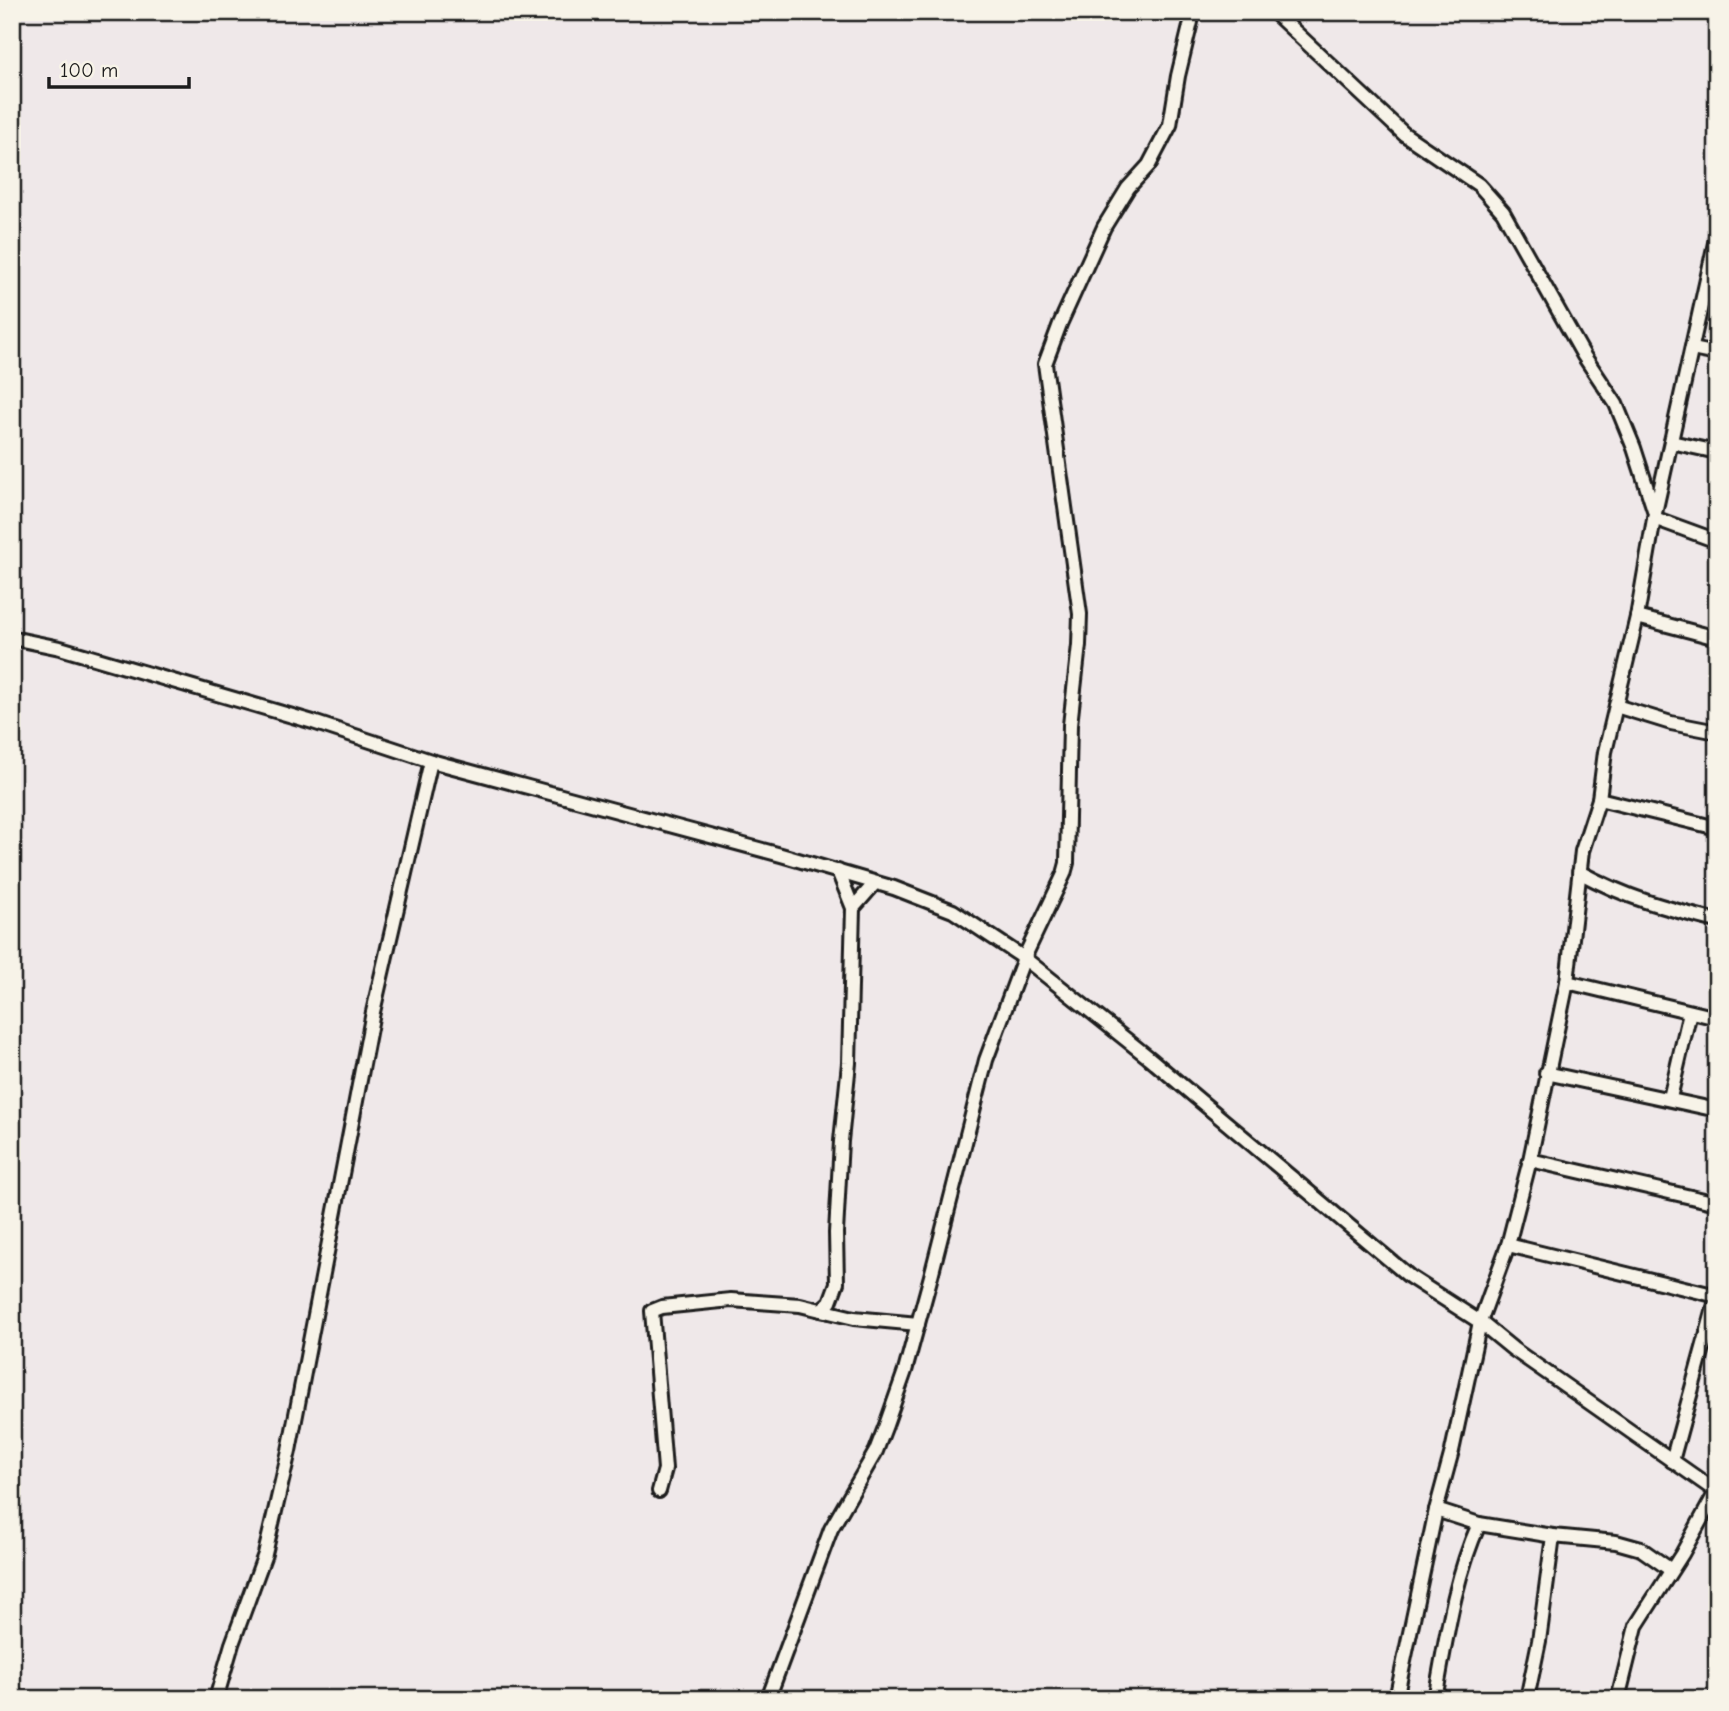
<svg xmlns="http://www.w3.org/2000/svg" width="1729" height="1711" font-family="'Comic Neue',sans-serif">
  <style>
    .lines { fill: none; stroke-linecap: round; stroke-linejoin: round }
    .minor-casing { stroke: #1c1c1c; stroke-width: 18 }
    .minor { stroke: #f7f3e8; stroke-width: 12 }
  </style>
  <rect width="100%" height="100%" fill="#efe8e9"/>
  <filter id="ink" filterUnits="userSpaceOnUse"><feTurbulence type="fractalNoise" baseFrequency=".0143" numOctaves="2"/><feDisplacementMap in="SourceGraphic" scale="14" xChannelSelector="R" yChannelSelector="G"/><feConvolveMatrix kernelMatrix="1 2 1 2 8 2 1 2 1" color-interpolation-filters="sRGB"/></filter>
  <g filter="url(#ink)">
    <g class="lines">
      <defs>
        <g id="minor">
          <path d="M1274,12L1404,134L1479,185L1503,212L1584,356L1616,404L1634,448L1655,513"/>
          <path d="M1692,349L1717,354"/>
          <path d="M1671,442L1717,452"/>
          <path d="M1654,518L1717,541"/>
          <path d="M1637,617L1717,638"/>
          <path d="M12,638L60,648L313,722L431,761L781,855L894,888L953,911L1024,958L1148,1057L1410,1277L1480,1322L1513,1349L1717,1492"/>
          <path d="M1616,706L1671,723L1717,732"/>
          <path d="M1599,799L1717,828"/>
          <path d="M838,871L853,908"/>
          <path d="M1579,872C1627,898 1664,908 1717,921"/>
          <path d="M1567,982L1717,1018"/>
          <path d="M1546,1073L1717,1110"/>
          <path d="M1670,1098L1690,1012"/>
          <path d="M1530,1160L1717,1203"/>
          <path d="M1508,1245L1717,1296"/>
          <path d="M821,1310L830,1302L837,1283L836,1233L841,1141L849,1063L853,908L875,883"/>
          <path d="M1672,1461L1717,1297"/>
          <path d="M659,1491L665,1469L652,1311L662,1307L731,1300L800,1305L854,1318L918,1324"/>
          <path d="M1436,1510L1479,1524L1553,1536L1616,1542L1641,1549L1671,1570"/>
          <path d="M216,1699L232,1644L265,1554L289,1451L373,1012L431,761"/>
          <path d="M768,1699L831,1529L876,1451L886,1425L905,1371L931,1276L986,1060L1024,958L1064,874L1067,863L1070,725L1079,645L1080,614L1045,364L1060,324L1104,227L1128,188L1149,165L1170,125L1178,76L1191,22L1190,12"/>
          <path d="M1396,1699L1436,1510L1452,1451L1480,1322L1508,1245L1530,1160L1567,982L1582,851L1599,799L1605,752L1637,617L1655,513L1717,234"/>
          <path d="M1435,1699C1446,1640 1454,1579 1479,1524"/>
          <path d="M1527,1699L1539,1641L1553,1536"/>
          <path d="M1618,1699L1636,1626L1682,1554L1716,1492"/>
          <path d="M1715,1699L1717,1694"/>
        </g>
      </defs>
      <!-- minor casing -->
      <use href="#minor" class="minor-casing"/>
      <!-- minor -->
      <use href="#minor" class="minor"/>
    </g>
  </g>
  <!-- margin -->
  <rect width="1729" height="1711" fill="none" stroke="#f7f3e8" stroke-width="42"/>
  <rect x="21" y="21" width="1687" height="1669" fill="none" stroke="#1c1c1c" stroke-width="2.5" filter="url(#ink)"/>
  <!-- scale -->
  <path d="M49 77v10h140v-10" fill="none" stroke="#1c1c1c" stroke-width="3.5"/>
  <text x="60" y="77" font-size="21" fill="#1c1c1c" stroke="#f7f3e8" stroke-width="5" paint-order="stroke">100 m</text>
</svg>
